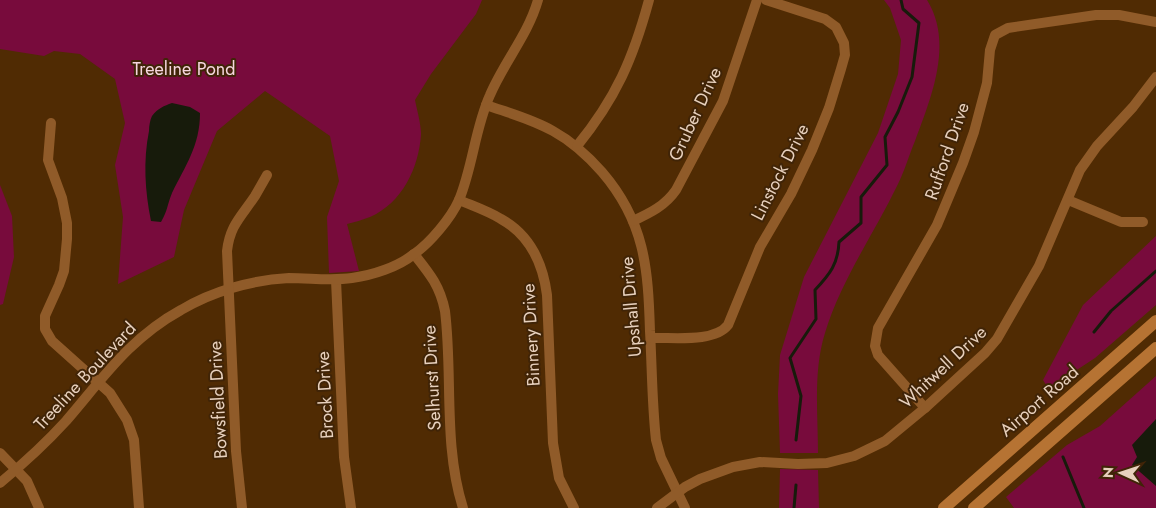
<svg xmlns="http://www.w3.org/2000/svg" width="1156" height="508" font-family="Jost,sans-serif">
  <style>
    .green { fill: #780b3c }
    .water { fill: #171b0b }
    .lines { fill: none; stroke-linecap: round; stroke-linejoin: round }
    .stream { stroke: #171b0b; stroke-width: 3 }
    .minor { stroke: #905b29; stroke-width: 10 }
    .secondary { stroke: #b67333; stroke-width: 12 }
    .labels { text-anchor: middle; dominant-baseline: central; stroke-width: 4; stroke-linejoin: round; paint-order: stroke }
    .park-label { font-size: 18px; fill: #f6d6de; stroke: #402407 }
    .street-label { font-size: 18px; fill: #e7d0bd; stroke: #402407 }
  </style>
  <rect width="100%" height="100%" fill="#502b03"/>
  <!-- green -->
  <g class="green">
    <path d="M0,0H482L476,14L431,74L415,100C417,110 421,124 421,134C419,168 402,203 370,217C362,220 355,222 347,224L359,271L329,273L327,217L339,181L330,136L265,91L217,131L184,210L174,257L118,284L123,217L115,165L125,123L115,79L80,54L54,51L44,56L0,49Z"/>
    <path d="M884,0H927C954,43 931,98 915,141C909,155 905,170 898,184C874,234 841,280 825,333C813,371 818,414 818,453H780L778,394L780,355L804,277L878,133L898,74L901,40L890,8Z"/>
    <path d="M0,185L12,216L14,257L3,304L0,305Z"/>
    <path d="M1156,236V305L1095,358L1066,377L1050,391L1043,380L1083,305Z"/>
    <path d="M1156,376V508H1014L1006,497L1067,445L1100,426Z"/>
    <path d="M780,469L818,470L819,508H779Z"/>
  </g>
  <!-- water -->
  <g class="water">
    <path d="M172,103L190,107L200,113C200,146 185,166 172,193C167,205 168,210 161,222L151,221C145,191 143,161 149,131C149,126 150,120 152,116C158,108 164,106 172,103Z"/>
    <path d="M1156,419V486L1132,465L1137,457L1132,445Z"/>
  </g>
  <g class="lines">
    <!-- stream -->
    <g class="stream">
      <path d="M1094,332L1111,311L1156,271"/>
      <path d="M796,440L801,396L790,358L816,319L815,290C830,274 838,264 839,242L861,223V197L887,165L885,137L898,112L912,77L919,23L903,9L901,0"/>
      <path d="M1063,457L1084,508"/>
      <path d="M794,508L796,485"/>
    </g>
    <!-- minor -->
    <g class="minor">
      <path d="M486,105C509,113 532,119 553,131C573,142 587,155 602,172C645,222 648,268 650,331C652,367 652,404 656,440L661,458L685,508"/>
      <path d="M51,123L48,160L62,198L67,223V239L64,271L59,285L45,316V329L52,341L110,393L127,420L134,440L139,508"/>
      <path d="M577,146C616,98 633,59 649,0"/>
      <path d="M459,200C473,206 488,211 501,219C530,235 543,264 547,295L553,443L559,478L574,508"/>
      <path d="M1068,200L1121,222H1143"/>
      <path d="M633,221C650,213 665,206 676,190L723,101L757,0"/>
      <path d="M414,254C430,274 440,286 445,311C453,376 443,445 463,508"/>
      <path d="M336,280L344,457L351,508"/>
      <path d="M651,338C672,337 714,343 728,325L760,247L791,194L812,150L829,108L841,69L845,55L844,43L836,27L825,19L766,0"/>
      <path d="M925,408L878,355L875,346L878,328L937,225L963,163L974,132L987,83L990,50L995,35L1008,28L1096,15H1119L1156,22"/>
      <path d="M0,453L27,481L39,508"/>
      <path d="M0,483C23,464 46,443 66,421C103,378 130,338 181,310C213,291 252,280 289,278C311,278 331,281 352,278C373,275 398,267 414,254C430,243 451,218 459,200C473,166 475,128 490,95C504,62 528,35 538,0"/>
      <path d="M242,508L236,451L227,251C230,225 241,217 255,196C259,189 263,182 267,175"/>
      <path d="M657,508L685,487L700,479L733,467L760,462L798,464L827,463L854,456L885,441L925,408L985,353L997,339L1039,266L1080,170L1097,146L1133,107L1156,77"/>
    </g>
    <!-- secondary -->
    <g class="secondary">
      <path d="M944,508L1156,321"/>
      <path d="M974,508L1156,348"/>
    </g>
  </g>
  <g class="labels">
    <!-- park labels -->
    <g class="park-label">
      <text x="184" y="69">Treeline Pond</text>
    </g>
    <!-- street labels -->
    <g class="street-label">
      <text transform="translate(695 114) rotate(-65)">Gruber Drive</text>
      <text transform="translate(947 151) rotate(-71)">Rufford Drive</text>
      <text transform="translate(780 172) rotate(-63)">Linstock Drive</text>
      <text transform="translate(631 307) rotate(-95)">Upshall Drive</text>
      <text transform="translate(531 335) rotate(-93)">Binnery Drive</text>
      <text transform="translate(943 367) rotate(-43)">Whitwell Drive</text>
      <text transform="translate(85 376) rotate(-47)">Treeline Boulevard</text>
      <text transform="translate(432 378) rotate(-93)">Selhurst Drive</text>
      <text transform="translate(325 395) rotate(-93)">Brock Drive</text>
      <text transform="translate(218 400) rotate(-93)">Bowsfield Drive</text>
      <text transform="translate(1039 401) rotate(-41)">Airport Road</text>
    </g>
  </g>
  <!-- north arrow -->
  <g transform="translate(1121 473) rotate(273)" stroke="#402407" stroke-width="4" paint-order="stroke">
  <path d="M0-4L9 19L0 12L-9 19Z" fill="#e7d0bd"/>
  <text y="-8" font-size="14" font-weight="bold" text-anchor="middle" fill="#e7d0bd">N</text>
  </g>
</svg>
